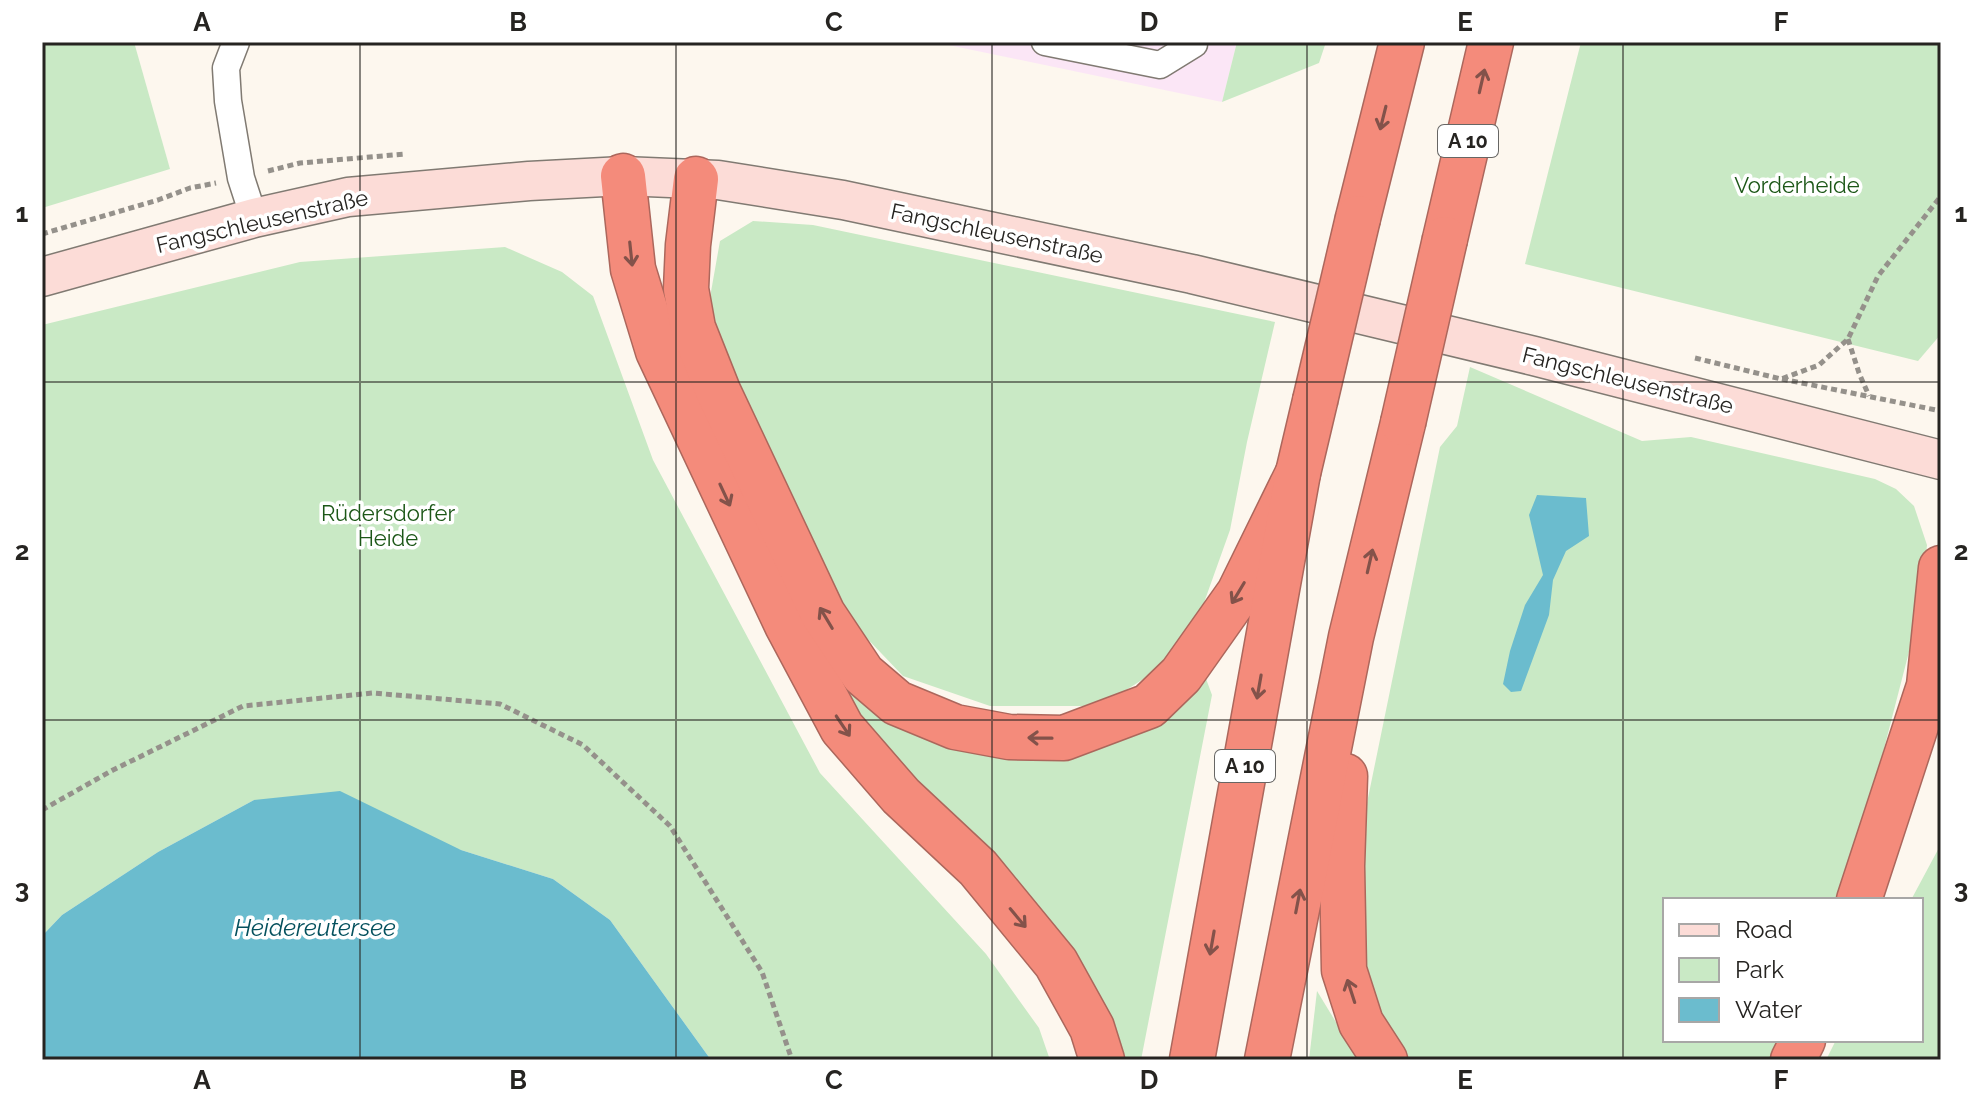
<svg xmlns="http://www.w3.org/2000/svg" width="1983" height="1102" font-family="Raleway,sans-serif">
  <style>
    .industrial { fill: #fbe6f6 }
    .green { fill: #c9e9c5 }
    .water { fill: #6bbcce }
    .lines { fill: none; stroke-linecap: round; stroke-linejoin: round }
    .street-casing { stroke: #807a72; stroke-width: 29 }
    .secondary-casing { stroke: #807a72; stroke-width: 41 }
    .highway-casing { stroke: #ac675c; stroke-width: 47 }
    .path { stroke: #95918b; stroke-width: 5; stroke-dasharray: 6 4; stroke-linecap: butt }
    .street { stroke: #fff; stroke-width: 26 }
    .secondary { stroke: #fcdcd7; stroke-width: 38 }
    .highway { stroke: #f48b7b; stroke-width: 44 }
    .highway-bridge-casing { stroke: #ac675c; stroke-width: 47; stroke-linecap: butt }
    .highway-bridge { stroke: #f48b7b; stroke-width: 44 }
    .oneway { stroke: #83524a }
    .grid { fill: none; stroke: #262421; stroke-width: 2; stroke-opacity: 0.55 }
    .labels { text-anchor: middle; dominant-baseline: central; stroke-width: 7; stroke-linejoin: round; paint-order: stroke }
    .shield { fill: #fff; stroke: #676664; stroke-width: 2 }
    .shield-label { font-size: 20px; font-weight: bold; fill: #262421 }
    .park-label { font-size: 22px; fill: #1c5717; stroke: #fff }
    .street-label { font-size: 22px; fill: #262421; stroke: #fff }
    .water-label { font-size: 24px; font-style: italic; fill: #04505d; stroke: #fff }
    .neatline { fill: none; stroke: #262421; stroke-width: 3 }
    .grid-label { font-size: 26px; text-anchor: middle; font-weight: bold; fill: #262421 }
  </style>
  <rect width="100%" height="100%" fill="#fdf7ee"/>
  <!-- industrial -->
  <path class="industrial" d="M934,42H1237L1222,102Z"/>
  <!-- green -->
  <g class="green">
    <path d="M42,42H134L170,169L42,208Z"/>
    <path d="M1237,42H1326L1319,63L1222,102Z"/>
    <path d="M1581,42H1941V334L1918,361L1525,264Z"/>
    <path d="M753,221L813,225L1275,322L1247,442L1230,530L1201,611L1159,669L1101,706H990L903,676L839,609L726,363L709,303L720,241Z"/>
    <path d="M505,247L562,272L593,296L653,460L820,773L986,954L1039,1028L1050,1060H711L610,920L553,879L461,850L254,800L158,852L62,915L42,936V325L300,262Z"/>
    <path d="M1470,367L1642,441L1691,437L1875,479L1896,489L1914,506L1927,545L1920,609L1845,900H1665V1040H1786L1768,1060H1406L1361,981L1352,876L1440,447L1457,426Z"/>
    <path d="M807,620L1010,754L1205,676L1212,695L1141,1060H1112L860,721Z"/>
    <path d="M1941,844V1060H1826L1836,1040H1921V900H1911Z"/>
    <path d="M1317,991L1359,1060H1309Z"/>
  </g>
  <!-- water -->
  <g class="water">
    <path d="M1537,495L1586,498L1589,536L1566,551L1553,580L1549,615L1521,691L1511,692L1503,684L1510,651L1525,605L1543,575L1529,515Z"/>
    <path d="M340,791L461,850L553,879L610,920L711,1060H42V936L62,915L158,852L254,800Z"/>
  </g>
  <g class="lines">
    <defs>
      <g id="street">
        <path d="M236,42L226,68L228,101L241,178L254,218"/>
        <path d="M1045,42L1160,65L1194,44V42"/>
      </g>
      <path id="secondary" d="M42,277L254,218L348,197L529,181L623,176L718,180L843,200L1192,274L1534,356L1941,460"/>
      <g id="highway">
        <path d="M623,176L633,269L658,351L787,625L842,728L901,796L978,868L1056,963L1092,1028L1102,1060"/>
        <path d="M696,179L688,245L686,289L693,328L718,391L823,614L863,674L897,703L955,727L1009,737L1064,738L1149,706L1181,675L1239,593L1298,473"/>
        <path d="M1358,218L1402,42"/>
        <path d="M1445,239L1491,42"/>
        <path d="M1345,776L1342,866L1344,970L1361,1023L1385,1060"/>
        <path d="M1859,900L1929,686L1941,568"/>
        <path d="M1192,1060L1298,473L1315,401"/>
        <path d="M1267,1060L1351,637L1403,423"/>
        <path d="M1793,1060L1803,1040"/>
      </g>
    </defs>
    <!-- street casing -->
    <use href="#street" class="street-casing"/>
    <!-- secondary casing -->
    <use href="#secondary" class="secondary-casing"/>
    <!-- highway casing -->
    <use href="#highway" class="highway-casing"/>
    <!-- path -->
    <g class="path">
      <path d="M268,171L300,163L405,154"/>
      <path d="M42,234L158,200L190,188L216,183"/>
      <path d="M1848,339L1859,373L1869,396"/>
      <path d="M1695,358L1781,379L1819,365L1848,339L1878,276L1941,196"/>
      <path d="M1782,379L1941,411"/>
      <path d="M42,810L113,770L243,706L373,693L500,704L583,745L670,826L762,972L792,1060"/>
    </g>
    <!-- street -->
    <use href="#street" class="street"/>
    <!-- secondary -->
    <use href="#secondary" class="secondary"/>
    <!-- highway -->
    <use href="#highway" class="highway"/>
    <defs>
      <g id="highway-bridge">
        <path d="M1315,401L1358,218"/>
        <path d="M1403,423L1445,239"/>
      </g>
    </defs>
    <!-- highway-bridge casing -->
    <use href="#highway-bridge" class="highway-bridge-casing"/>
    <!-- highway-bridge -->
    <use href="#highway-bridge" class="highway-bridge"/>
  </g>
  <!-- one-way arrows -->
  <defs><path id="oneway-shaft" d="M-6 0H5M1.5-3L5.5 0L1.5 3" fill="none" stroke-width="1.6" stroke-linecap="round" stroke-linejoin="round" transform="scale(2)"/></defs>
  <g class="oneway">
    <use href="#oneway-shaft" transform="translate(1482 81) rotate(-77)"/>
    <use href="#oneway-shaft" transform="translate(1383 118) rotate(104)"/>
    <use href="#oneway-shaft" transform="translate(631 254) rotate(84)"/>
    <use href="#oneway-shaft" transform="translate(725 495) rotate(65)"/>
    <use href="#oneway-shaft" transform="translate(1370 561) rotate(-77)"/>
    <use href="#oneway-shaft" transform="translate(1238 593) rotate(121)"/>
    <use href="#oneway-shaft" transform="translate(826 618) rotate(-121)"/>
    <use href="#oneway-shaft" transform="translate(1259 687) rotate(100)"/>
    <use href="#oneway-shaft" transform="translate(843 726) rotate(56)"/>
    <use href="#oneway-shaft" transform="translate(1040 738) rotate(-179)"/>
    <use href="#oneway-shaft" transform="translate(1298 901) rotate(-79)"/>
    <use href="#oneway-shaft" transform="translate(1018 918) rotate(50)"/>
    <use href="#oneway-shaft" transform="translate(1212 943) rotate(100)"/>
    <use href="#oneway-shaft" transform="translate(1351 991) rotate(-108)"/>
  </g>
  <!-- grid -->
  <path class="grid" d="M360,42V1060M676,42V1060M992,42V1060M1307,42V1060M1623,42V1060M42,382H1941M42,720H1941"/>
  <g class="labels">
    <!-- shield labels -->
    <g class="shield">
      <rect x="1438" y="125" width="60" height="32" rx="6"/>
      <rect x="1215" y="750" width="60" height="32" rx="6"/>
    </g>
    <g class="shield-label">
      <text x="1468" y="141">A 10</text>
      <text x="1245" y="766">A 10</text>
    </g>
    <!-- park labels -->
    <g class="park-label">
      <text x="1797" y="185">Vorderheide</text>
      <text x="388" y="513">Rüdersdorfer<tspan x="388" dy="25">Heide</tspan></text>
    </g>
    <!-- street labels -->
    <g class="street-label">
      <text transform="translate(262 221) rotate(-13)">Fangschleusenstraße</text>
      <text transform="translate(997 233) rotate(12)">Fangschleusenstraße</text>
      <text transform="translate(1628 380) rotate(14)">Fangschleusenstraße</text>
    </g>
    <!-- water labels -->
    <g class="water-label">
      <text x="315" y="927">Heidereutersee</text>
    </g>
  </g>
  <!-- border -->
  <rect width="1983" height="1102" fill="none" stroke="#ffffff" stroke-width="88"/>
  <!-- legend -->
  <rect x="1663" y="898" width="260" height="144" fill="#ffffff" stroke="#a8a7a6" stroke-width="2"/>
  <rect x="1679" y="924" width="40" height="12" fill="#fcdcd7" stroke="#a8a7a6" stroke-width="2"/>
  <text x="1735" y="938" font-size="24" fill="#262421">Road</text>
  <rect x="1679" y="958" width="40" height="24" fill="#c9e9c5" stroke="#a8a7a6" stroke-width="2"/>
  <text x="1735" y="978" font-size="24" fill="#262421">Park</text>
  <rect x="1679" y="998" width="40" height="24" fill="#6bbcce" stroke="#a8a7a6" stroke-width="2"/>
  <text x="1735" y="1018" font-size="24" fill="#262421">Water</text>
  <rect x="44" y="44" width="1895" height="1014" class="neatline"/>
  <g class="grid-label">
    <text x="202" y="31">A</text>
    <text x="518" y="31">B</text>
    <text x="834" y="31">C</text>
    <text x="1149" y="31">D</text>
    <text x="1465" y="31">E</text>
    <text x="1781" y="31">F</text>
    <text x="22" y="222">1</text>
    <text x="1961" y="222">1</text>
    <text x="22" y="560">2</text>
    <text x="1961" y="560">2</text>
    <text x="22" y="898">3</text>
    <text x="1961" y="898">3</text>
    <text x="202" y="1089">A</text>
    <text x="518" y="1089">B</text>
    <text x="834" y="1089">C</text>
    <text x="1149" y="1089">D</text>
    <text x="1465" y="1089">E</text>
    <text x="1781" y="1089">F</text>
  </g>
</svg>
